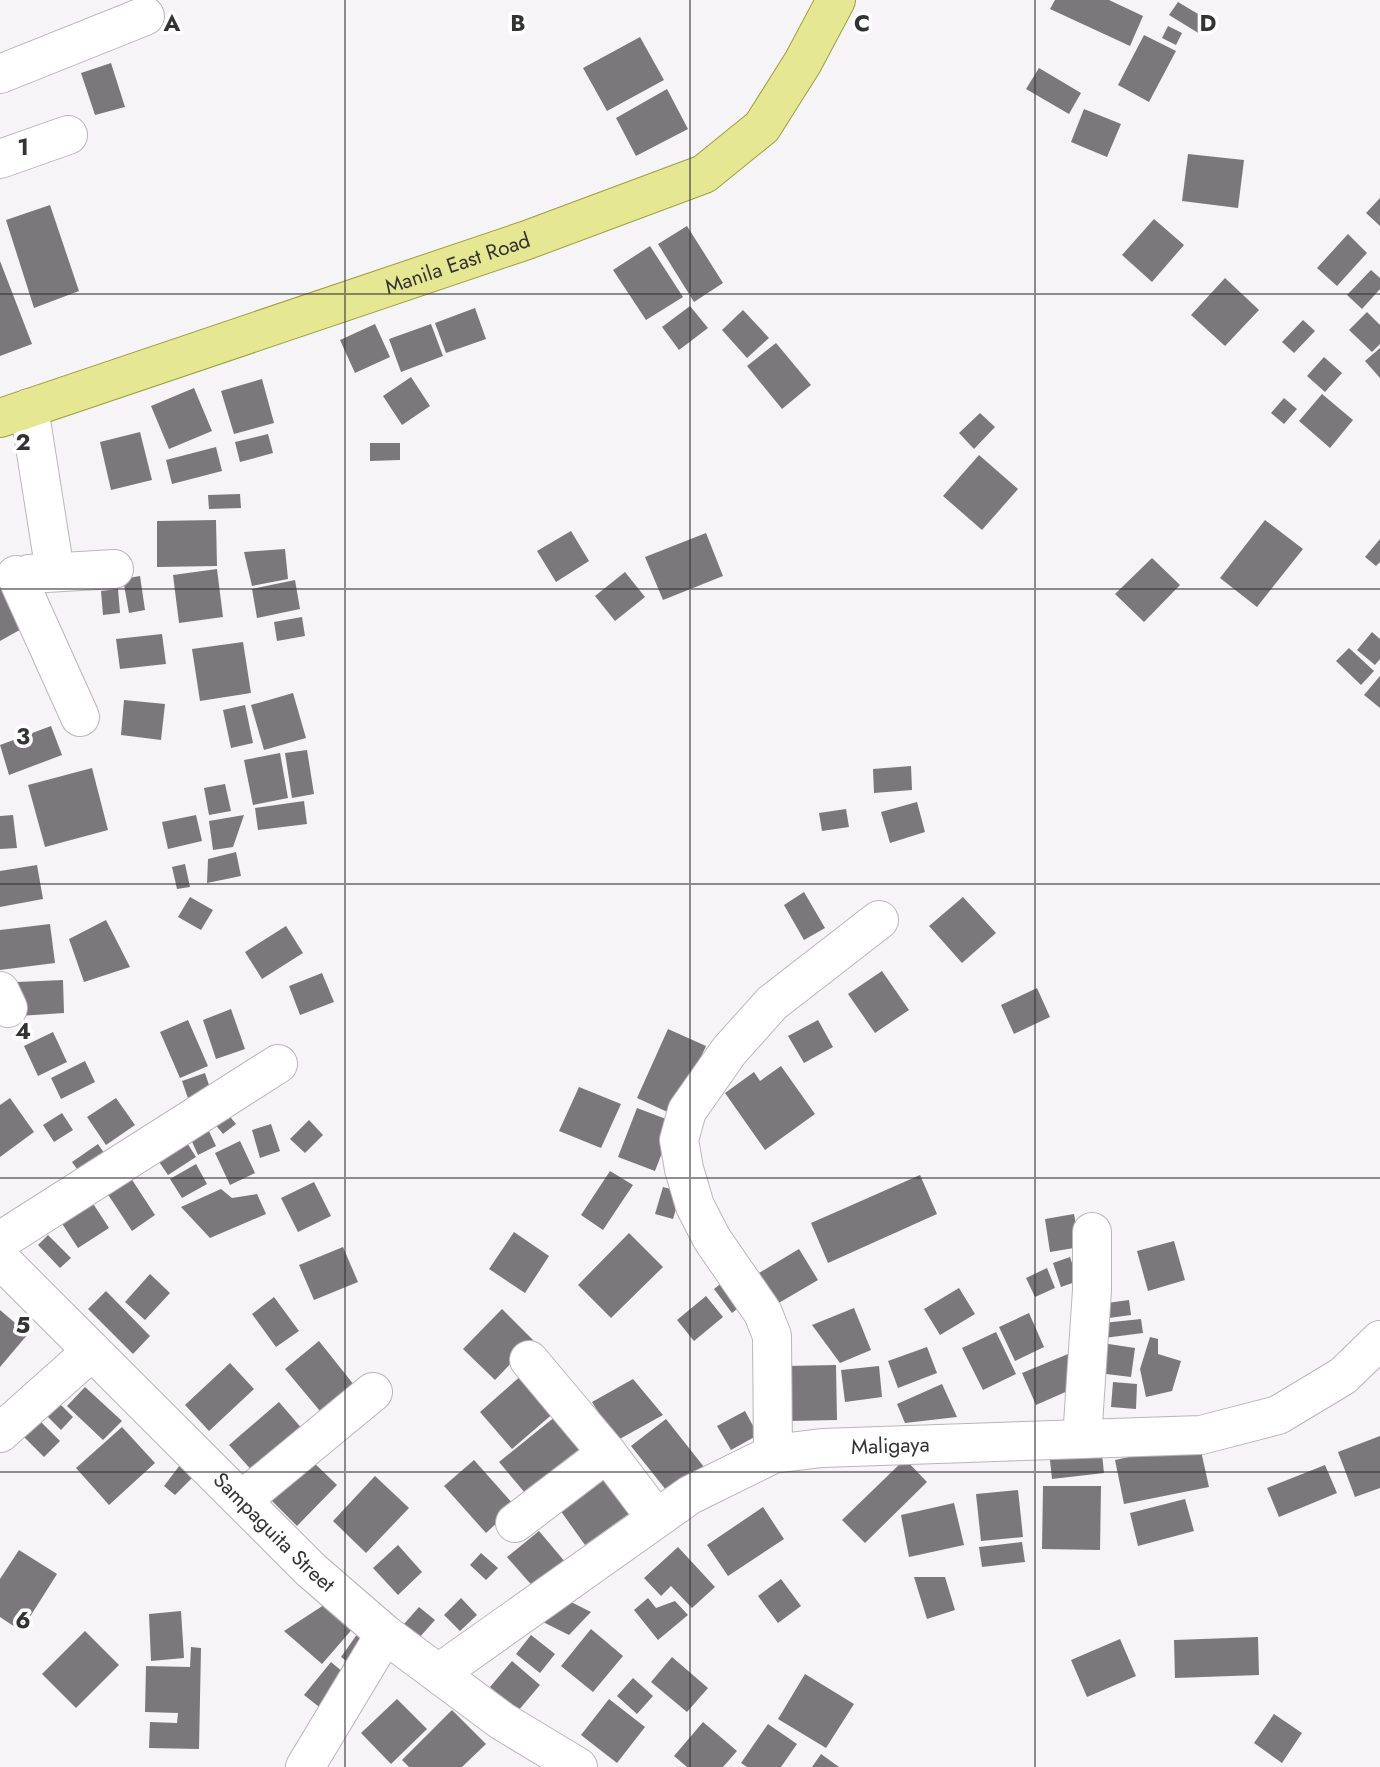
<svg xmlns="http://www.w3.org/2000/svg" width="1380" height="1767" font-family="Jost,sans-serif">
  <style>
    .building { fill: #7b787b }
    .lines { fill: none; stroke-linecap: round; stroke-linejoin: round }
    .minor-casing { stroke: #b9b6b9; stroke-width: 40 }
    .major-casing { stroke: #9d9e42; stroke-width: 40 }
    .minor { stroke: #fff; stroke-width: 38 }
    .major { stroke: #e6e792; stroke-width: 38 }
    .grid { fill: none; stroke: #343334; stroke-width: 2; stroke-opacity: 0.55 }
    .labels { text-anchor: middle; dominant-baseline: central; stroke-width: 7; stroke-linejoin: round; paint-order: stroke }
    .street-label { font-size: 21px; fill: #343334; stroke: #fff }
    .grid-label { font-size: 23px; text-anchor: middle; font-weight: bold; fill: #343334; stroke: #fff; stroke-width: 7; stroke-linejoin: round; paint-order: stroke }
  </style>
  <rect width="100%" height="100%" fill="#f7f4f7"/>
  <!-- building -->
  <g class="building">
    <path d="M1055,0H1109L1143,16L1130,46L1050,9Z"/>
    <path d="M1178,2L1208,20L1200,34L1169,15Z"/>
    <path d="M1168,26L1182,33L1176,45L1162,38Z"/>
    <path d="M1144,35L1176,51L1149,102L1118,85Z"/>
    <path d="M640,37L664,80L607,111L583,68Z"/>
    <path d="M111,63L125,107L95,115L81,73Z"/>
    <path d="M1039,68L1081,93L1069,114L1026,89Z"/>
    <path d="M667,89L688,129L636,156L616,118Z"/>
    <path d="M1084,109L1121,124L1107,157L1071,142Z"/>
    <path d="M1188,154L1244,160L1238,208L1182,201Z"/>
    <path d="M1380,198V226L1366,213Z"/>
    <path d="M50,205L79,291L34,308L6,220Z"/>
    <path d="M1154,219L1184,245L1152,282L1122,255Z"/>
    <path d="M687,226L723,283L694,302L658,244Z"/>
    <path d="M1348,234L1367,253L1337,286L1317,268Z"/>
    <path d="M650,246L683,297L646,320L613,270Z"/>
    <path d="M0,261L32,344L0,356Z"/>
    <path d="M1371,270L1380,278V289L1362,309L1347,295Z"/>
    <path d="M1225,278L1259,310L1225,346L1191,315Z"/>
    <path d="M690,306L708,328L679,350L662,327Z"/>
    <path d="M475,308L486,339L446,353L435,323Z"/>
    <path d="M743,310L769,338L747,358L722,330Z"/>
    <path d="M1367,312L1380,325V344L1372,352L1349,330Z"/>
    <path d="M1303,320L1315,331L1294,353L1282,342Z"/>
    <path d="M375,324L390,357L355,373L340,340Z"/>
    <path d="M431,324L443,356L401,372L389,339Z"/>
    <path d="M776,343L811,385L782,409L747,366Z"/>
    <path d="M1380,348V378L1365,361Z"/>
    <path d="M1324,357L1342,373L1325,392L1307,376Z"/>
    <path d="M411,377L430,406L402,425L383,396Z"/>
    <path d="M262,379L274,423L234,434L221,391Z"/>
    <path d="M194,388L212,431L169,449L151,406Z"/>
    <path d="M1322,394L1353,420L1330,448L1299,421Z"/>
    <path d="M1284,398L1297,409L1284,424L1271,413Z"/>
    <path d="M980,413L995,427L974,449L959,433Z"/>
    <path d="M140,432L152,480L111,490L100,442Z"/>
    <path d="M268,434L273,453L240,462L235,442Z"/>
    <path d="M370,443H400V460L370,461Z"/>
    <path d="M216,447L222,471L172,484L166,460Z"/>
    <path d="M979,455L1018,489L982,530L943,496Z"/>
    <path d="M240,494L241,508L209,509L208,495Z"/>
    <path d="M216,520L217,566L157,567V521Z"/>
    <path d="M1265,520L1303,549L1257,607L1220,578Z"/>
    <path d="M571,531L589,561L556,582L537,551Z"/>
    <path d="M706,533L723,576L663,600L645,557Z"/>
    <path d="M1380,539V562L1376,566L1365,557Z"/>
    <path d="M285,549L288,579L252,586L244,552Z"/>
    <path d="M1152,558L1180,585L1144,622L1115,594Z"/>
    <path d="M217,569L223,617L179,623L173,575Z"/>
    <path d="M625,572L645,597L615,621L595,596Z"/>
    <path d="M140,576L145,610L129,613L123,579Z"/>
    <path d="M295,580L300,609L257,618L252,589Z"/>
    <path d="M13,583L34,622L0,641V590Z"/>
    <path d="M118,589L120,613L103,615L101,591Z"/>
    <path d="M302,617L305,636L277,641L274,622Z"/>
    <path d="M1372,632L1380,639V659L1375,665L1357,650Z"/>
    <path d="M162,634L166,664L120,669L116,639Z"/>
    <path d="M243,642L251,693L200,701L192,649Z"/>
    <path d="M1349,648L1374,671L1361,685L1336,661Z"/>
    <path d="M1380,676V708L1364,695Z"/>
    <path d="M293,693L306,738L264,750L251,705Z"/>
    <path d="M124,700L165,704L161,740L121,735Z"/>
    <path d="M245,705L253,743L231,748L223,710Z"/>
    <path d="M51,726L62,755L9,775L0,745Z"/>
    <path d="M307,750L314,794L292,798L285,753Z"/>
    <path d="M280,753L288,798L253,805L244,760Z"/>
    <path d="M911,766L912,790L874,793L873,769Z"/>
    <path d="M92,768L108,830L45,847L28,785Z"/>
    <path d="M225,784L231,811L209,815L204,788Z"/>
    <path d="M304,801L307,824L258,830L255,808Z"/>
    <path d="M917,802L925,832L890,843L881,812Z"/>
    <path d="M846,809L849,827L822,831L819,813Z"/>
    <path d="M13,815L17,848L0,849V816Z"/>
    <path d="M196,815L202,841L168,849L162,822Z"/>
    <path d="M244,815L233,847L213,850L209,821Z"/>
    <path d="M236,852L241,876L207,883L208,859Z"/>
    <path d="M185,864L190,887L177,889L172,867Z"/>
    <path d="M37,865L43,899L0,907V871Z"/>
    <path d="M804,892L825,928L804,940L784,905Z"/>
    <path d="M190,897L213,910L201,930L178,917Z"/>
    <path d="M963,897L996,933L962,963L929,926Z"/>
    <path d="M106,920L130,967L84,982L69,939Z"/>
    <path d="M50,924L55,963L0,970V930Z"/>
    <path d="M286,926L303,953L262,979L245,952Z"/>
    <path d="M882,971L909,1010L875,1033L848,994Z"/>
    <path d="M322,973L334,1002L300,1015L289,986Z"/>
    <path d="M63,980L64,1013L19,1016L17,982Z"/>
    <path d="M1037,988L1050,1017L1014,1034L1001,1005Z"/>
    <path d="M231,1009L245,1049L216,1059L203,1020Z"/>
    <path d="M188,1020L208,1066L180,1078L160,1032Z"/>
    <path d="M818,1020L833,1047L804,1063L788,1036Z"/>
    <path d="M668,1029L706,1046L674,1115L637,1098Z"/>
    <path d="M53,1032L67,1062L38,1076L24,1046Z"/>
    <path d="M85,1061L95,1082L61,1099L51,1078Z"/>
    <path d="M781,1066L815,1114L765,1150L725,1093L754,1072L760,1081Z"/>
    <path d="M205,1073L213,1097L190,1104L182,1081Z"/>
    <path d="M579,1087L621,1104L601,1148L559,1131Z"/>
    <path d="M10,1098L34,1132L0,1157V1105Z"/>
    <path d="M116,1098L135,1125L106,1145L87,1117Z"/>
    <path d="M637,1108L674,1122L655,1171L618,1157Z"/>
    <path d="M62,1113L73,1130L54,1142L43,1125Z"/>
    <path d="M227,1113L236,1124L223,1134L214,1123Z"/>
    <path d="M309,1120L323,1135L305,1153L290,1139Z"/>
    <path d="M271,1124L280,1151L260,1158L252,1130Z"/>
    <path d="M207,1127L216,1146L198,1155L189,1135Z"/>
    <path d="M184,1138L196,1157L168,1175L155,1156Z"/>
    <path d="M240,1141L255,1173L230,1185L215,1153Z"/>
    <path d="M98,1144L113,1166L87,1183L72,1162Z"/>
    <path d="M196,1164L207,1184L182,1198L170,1179Z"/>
    <path d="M610,1171L633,1185L603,1230L581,1215Z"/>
    <path d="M127,1172L155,1215L132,1231L103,1187Z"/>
    <path d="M920,1175L937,1214L828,1263L811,1223Z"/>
    <path d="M314,1182L331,1216L298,1232L281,1198Z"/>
    <path d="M663,1187L681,1192L673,1219L655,1214Z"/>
    <path d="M221,1189L232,1198L257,1194L266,1214L210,1238L181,1207Z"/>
    <path d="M88,1196L109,1228L78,1248L57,1216Z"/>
    <path d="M1074,1214L1080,1247L1050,1252L1045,1219Z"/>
    <path d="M514,1232L549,1256L525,1293L489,1269Z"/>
    <path d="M629,1233L663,1267L611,1318L578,1285Z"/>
    <path d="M48,1235L71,1258L60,1268L38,1245Z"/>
    <path d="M1174,1241L1185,1280L1148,1291L1137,1251Z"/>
    <path d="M343,1247L358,1282L314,1300L299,1265Z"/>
    <path d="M799,1249L818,1280L777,1304L759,1273Z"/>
    <path d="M1070,1257L1078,1281L1061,1287L1053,1263Z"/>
    <path d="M1047,1268L1055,1288L1035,1297L1026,1278Z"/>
    <path d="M150,1274L170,1293L145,1320L125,1302Z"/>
    <path d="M724,1281L743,1304L732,1313L714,1289Z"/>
    <path d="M959,1288L975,1314L940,1335L924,1309Z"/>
    <path d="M106,1291L150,1336L133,1354L88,1309Z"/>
    <path d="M706,1296L723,1317L694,1341L677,1320Z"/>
    <path d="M274,1297L299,1331L276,1347L252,1314Z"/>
    <path d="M1129,1300L1131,1315L1109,1318L1107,1303Z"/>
    <path d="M854,1308L871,1350L840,1363L812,1325Z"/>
    <path d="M502,1309L533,1340L495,1380L463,1349Z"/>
    <path d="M0,1310L28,1334L0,1367Z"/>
    <path d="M1029,1313L1044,1347L1015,1361L999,1327Z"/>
    <path d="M1141,1319L1143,1333L1104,1338L1103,1323Z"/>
    <path d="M996,1332L1016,1374L983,1390L962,1348Z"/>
    <path d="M1150,1337L1158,1339V1354L1181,1361L1172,1391L1146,1397L1140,1369Z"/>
    <path d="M319,1341L358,1390L325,1417L285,1369Z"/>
    <path d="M1102,1343L1135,1348L1131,1377L1098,1373Z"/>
    <path d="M927,1347L937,1373L898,1388L888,1361Z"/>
    <path d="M1073,1352L1079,1386L1036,1405L1022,1373Z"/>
    <path d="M230,1363L254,1389L209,1431L185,1405Z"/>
    <path d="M836,1365L837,1420L788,1421L787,1366Z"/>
    <path d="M879,1366L882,1397L845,1402L841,1370Z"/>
    <path d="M523,1374L556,1411L512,1449L480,1412Z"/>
    <path d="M633,1379L663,1415L616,1441L592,1402Z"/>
    <path d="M1113,1382L1137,1384L1136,1409L1111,1407Z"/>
    <path d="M942,1384L957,1417L905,1423L897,1404Z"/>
    <path d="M85,1387L122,1421L103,1440L67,1406Z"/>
    <path d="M51,1395L73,1417L61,1430L39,1408Z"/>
    <path d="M279,1402L304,1431L255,1474L229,1445Z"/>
    <path d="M745,1411L758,1435L731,1450L717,1426Z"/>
    <path d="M35,1416L60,1441L44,1457L19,1432Z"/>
    <path d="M556,1416L587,1454L531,1500L499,1462Z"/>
    <path d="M666,1419L704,1467L670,1495L631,1446Z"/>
    <path d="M122,1427L155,1463L109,1505L76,1468Z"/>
    <path d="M1380,1436V1488L1355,1497L1338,1452Z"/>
    <path d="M1199,1442L1209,1487L1124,1504L1115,1460Z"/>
    <path d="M1101,1445L1104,1473L1052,1479L1049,1451Z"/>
    <path d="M310,1459L337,1485L297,1526L270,1499Z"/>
    <path d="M905,1459L927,1482L865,1543L842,1520Z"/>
    <path d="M474,1460L515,1506L486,1533L444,1486Z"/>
    <path d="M183,1461L196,1474L175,1495L164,1486Z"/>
    <path d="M1325,1465L1337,1493L1279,1517L1267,1488Z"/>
    <path d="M612,1473L637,1508L585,1545L560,1510Z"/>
    <path d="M375,1476L409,1508L366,1553L333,1521Z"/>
    <path d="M1043,1486H1101L1100,1550L1042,1549Z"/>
    <path d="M1018,1490L1023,1537L981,1541L976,1494Z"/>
    <path d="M1185,1499L1194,1531L1138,1546L1130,1513Z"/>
    <path d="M954,1503L964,1545L909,1557L901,1515Z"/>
    <path d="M763,1507L784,1539L728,1576L707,1545Z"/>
    <path d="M539,1531L566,1563L535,1589L507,1557Z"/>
    <path d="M1022,1542L1025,1562L982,1567L979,1547Z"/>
    <path d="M398,1545L422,1572L398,1595L373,1568Z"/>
    <path d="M678,1547L715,1587L692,1608L671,1586L661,1596L644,1578Z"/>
    <path d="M19,1550L57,1574L21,1631L0,1617V1579Z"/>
    <path d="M481,1553L498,1568L486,1580L470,1565Z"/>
    <path d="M914,1577H945L955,1610L927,1619Z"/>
    <path d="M781,1579L801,1606L778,1623L758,1596Z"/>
    <path d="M461,1598L477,1615L460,1631L444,1615Z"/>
    <path d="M648,1598L656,1608L675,1601L688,1615L658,1640L634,1610Z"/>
    <path d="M565,1599L591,1612L569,1635L541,1621Z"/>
    <path d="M327,1603L355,1626L322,1664L284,1631Z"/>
    <path d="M419,1607L435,1620L419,1638L404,1624Z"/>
    <path d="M181,1611L184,1658L151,1661L149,1614Z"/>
    <path d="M365,1623L352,1665L341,1657Z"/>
    <path d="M591,1629L623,1656L593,1692L561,1666Z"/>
    <path d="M85,1631L119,1665L76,1708L42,1674Z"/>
    <path d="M531,1635L555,1654L540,1673L516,1654Z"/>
    <path d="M1258,1637L1259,1675L1175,1678L1174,1640Z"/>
    <path d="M1120,1639L1136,1676L1087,1697L1071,1660Z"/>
    <path d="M191,1647L201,1648L199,1749L149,1748L150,1722L177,1723L178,1713L145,1712L146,1666L190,1667Z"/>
    <path d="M672,1657L708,1688L687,1712L651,1682Z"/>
    <path d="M512,1661L540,1685L518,1711L490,1687Z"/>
    <path d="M331,1662L349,1677L323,1710L304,1695Z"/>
    <path d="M805,1674L854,1704L826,1748L778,1719Z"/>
    <path d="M633,1678L653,1696L637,1714L617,1696Z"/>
    <path d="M397,1699L427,1729L391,1764L361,1733Z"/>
    <path d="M609,1699L645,1727L617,1763L581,1735Z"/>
    <path d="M452,1710L486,1744L462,1767H409L402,1760Z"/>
    <path d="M1274,1714L1302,1733L1282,1763L1254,1743Z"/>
    <path d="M703,1722L737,1751L723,1767H687L674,1756Z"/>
    <path d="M768,1724L797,1744L781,1767H747L741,1763Z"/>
    <path d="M821,1754L839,1767H812Z"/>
  </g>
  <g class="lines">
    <defs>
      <g id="minor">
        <path d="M0,74L145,16"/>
        <path d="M0,159L68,135"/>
        <path d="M29,408L55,572"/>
        <path d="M29,574L114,569"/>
        <path d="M16,575L80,717"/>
        <path d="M0,991L8,1008"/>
        <path d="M0,1241L278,1064"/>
        <path id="s1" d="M0,1259L311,1570L385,1634L502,1721L578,1767"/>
        <path d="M529,1360L607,1453L656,1518"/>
        <path d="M0,1433L92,1351"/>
        <path d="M1082,1439L1092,1290V1232"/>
        <path d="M773,1454L772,1336L763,1313L712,1239L695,1206L684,1169L679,1140L687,1111L729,1051L772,1003L879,920"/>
        <path d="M242,1500L373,1392"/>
        <path d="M515,1523L607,1453"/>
        <path id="s2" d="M439,1673L690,1495L773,1454L822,1448L1201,1435L1278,1415L1343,1376L1380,1340"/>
        <path d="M305,1767L385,1634"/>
      </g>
      <g id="major">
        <path id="s3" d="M0,418L527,240L704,174L762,127L803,62L836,0"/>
      </g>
    </defs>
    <!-- minor casing -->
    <use href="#minor" class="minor-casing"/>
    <!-- major casing -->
    <use href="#major" class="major-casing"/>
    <!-- minor -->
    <use href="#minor" class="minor"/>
    <!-- major -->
    <use href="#major" class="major"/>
  </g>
  <!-- grid -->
  <path class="grid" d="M345,0V1767M690,0V1767M1035,0V1767M0,294H1380M0,589H1380M0,884H1380M0,1178H1380M0,1472H1380"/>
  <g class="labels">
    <!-- street labels -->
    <g class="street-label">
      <text stroke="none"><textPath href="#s3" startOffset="483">Manila East Road</textPath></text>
      <text stroke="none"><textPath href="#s2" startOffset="518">Maligaya</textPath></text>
      <text stroke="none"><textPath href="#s1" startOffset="387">Sampaguita Street</textPath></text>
    </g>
  </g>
  <g class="grid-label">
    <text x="172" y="31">A</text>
    <text x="518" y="31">B</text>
    <text x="862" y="31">C</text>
    <text x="1208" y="31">D</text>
    <text x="23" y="155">1</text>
    <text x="23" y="450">2</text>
    <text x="23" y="744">3</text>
    <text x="23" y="1039">4</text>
    <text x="23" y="1333">5</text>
    <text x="23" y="1628">6</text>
  </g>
</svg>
